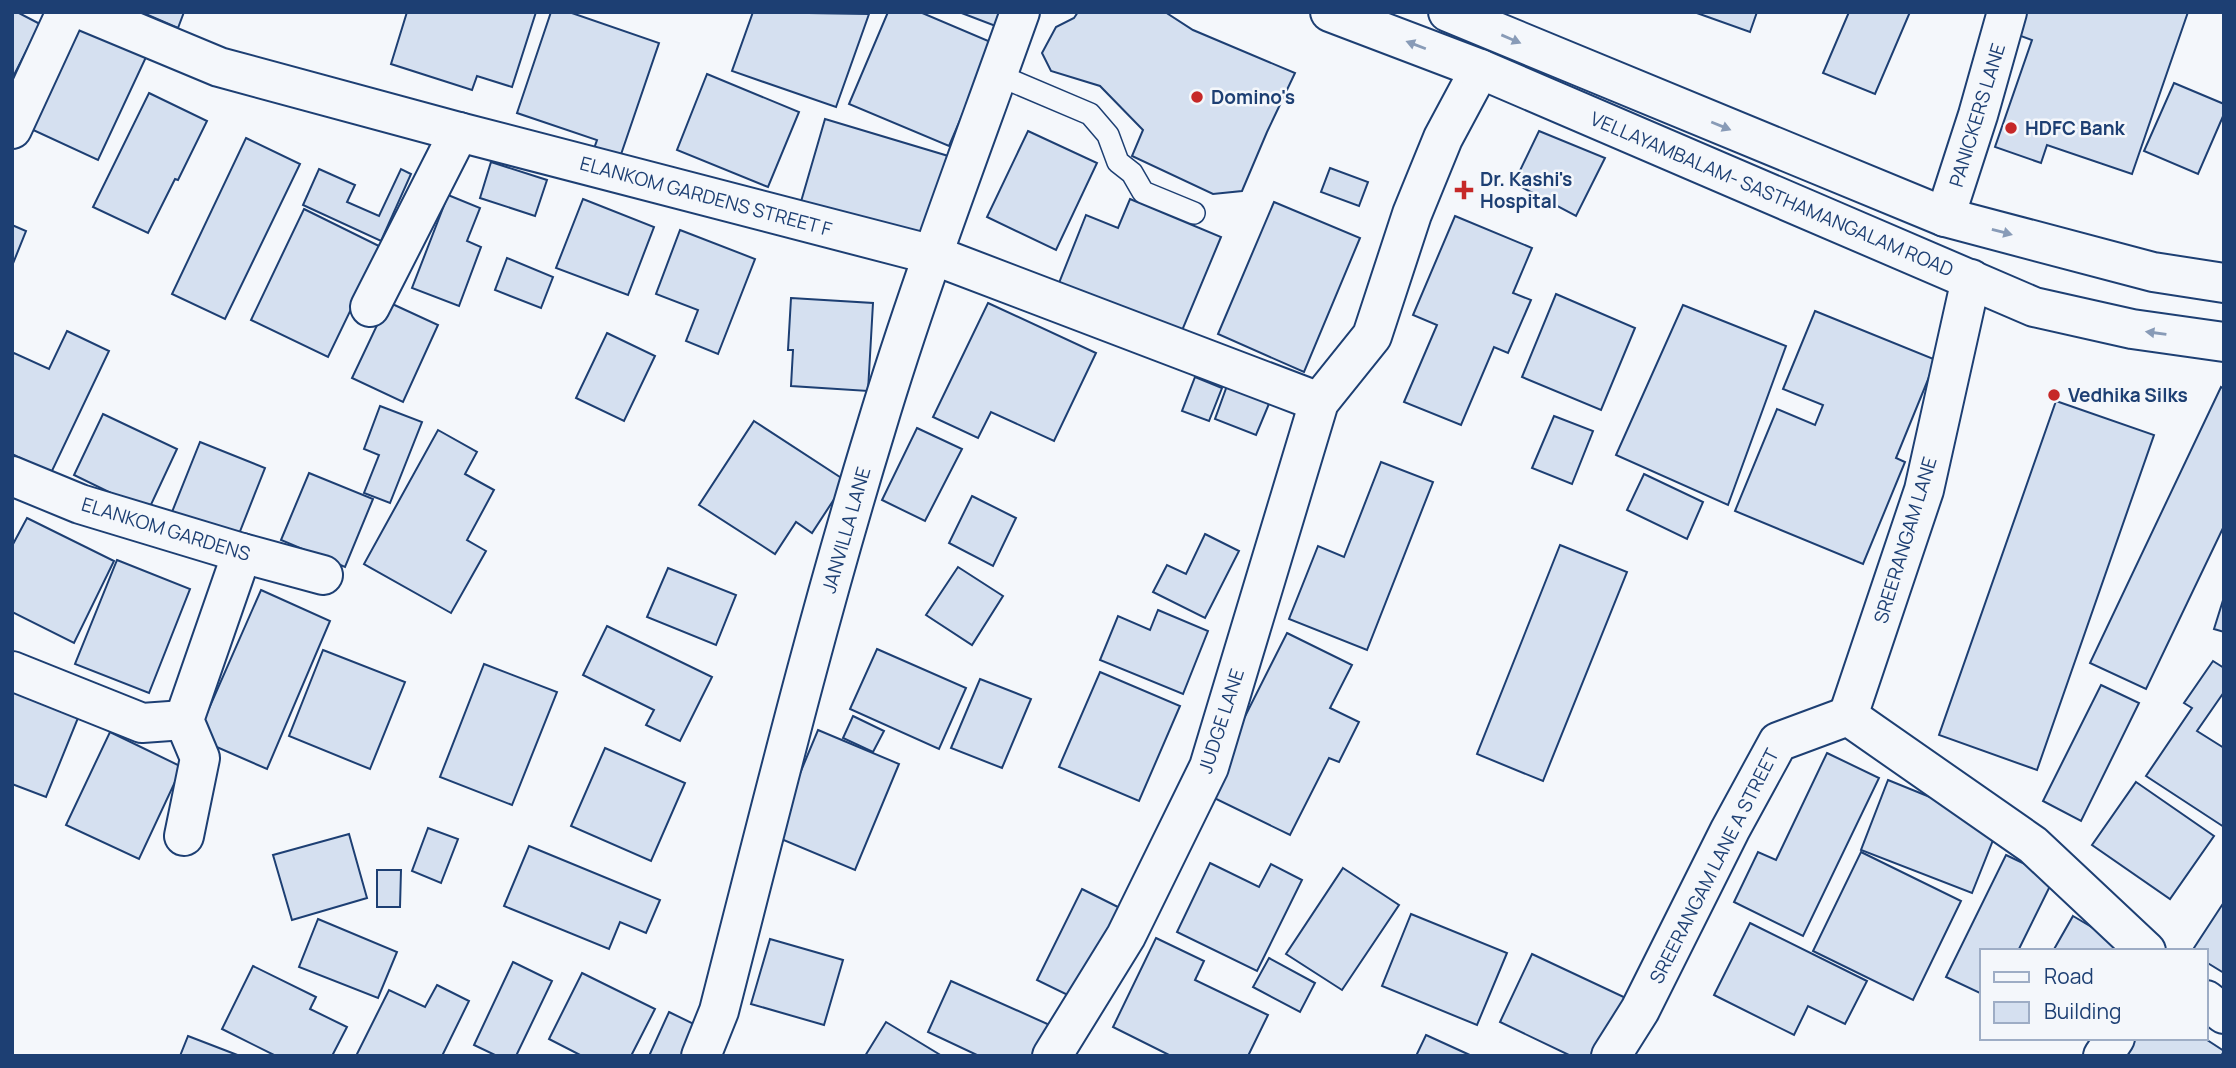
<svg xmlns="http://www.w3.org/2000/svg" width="2236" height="1068" font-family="Manrope,sans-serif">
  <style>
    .building { fill: #d5e0f0; stroke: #1d3f73; stroke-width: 2 }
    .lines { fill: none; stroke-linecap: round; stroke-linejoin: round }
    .service-casing { stroke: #1d3f73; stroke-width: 24 }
    .minor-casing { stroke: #1d3f73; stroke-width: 42 }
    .secondary-casing { stroke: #1d3f73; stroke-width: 42 }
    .service { stroke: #f4f7fb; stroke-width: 21 }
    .minor { stroke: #f4f7fb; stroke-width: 38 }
    .secondary { stroke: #f4f7fb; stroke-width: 38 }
    .oneway { fill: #889bb7 }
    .poi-dot { fill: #c62828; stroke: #f4f7fb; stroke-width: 2.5 }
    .labels { text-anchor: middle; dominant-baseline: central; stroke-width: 5; stroke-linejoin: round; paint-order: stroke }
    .poi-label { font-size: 19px; font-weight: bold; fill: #1d3f73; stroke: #f4f7fb; text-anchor: start }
    .street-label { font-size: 19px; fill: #1d3f73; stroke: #f4f7fb }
  </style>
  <rect width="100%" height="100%" fill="#f4f7fb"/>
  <!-- building -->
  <g class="building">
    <path d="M12,12H17L40,24L12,79Z"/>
    <path d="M141,12H184L178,28Z"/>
    <path d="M407,12H536L512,87L477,76L472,90L391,64Z"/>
    <path d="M551,12H569L659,43L616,169L590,160L597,140L517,113Z"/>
    <path d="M753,12L869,14L836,107L732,71Z"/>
    <path d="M888,12H920L993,43L949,146L849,104Z"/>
    <path d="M959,12H1013L1006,30Z"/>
    <path d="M1078,12H1165L1193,30L1295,73L1267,132L1242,191L1213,194L1132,156L1143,130L1100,86L1051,71L1042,53L1056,27L1074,18Z"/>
    <path d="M1694,12H1757L1750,32Z"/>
    <path d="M1849,12H1910L1875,94L1823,73Z"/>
    <path d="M2026,12H2188L2132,174L2047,145L2041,163L1995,147L2032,40L2018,35Z"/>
    <path d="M81,24L147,55L98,160L31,129Z"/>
    <path d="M707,74L799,112L768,187L677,150Z"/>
    <path d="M2174,83L2224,104V114L2198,174L2144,151Z"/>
    <path d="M149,93L207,121L178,180L175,179L148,233L93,207Z"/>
    <path d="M825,119L955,158L929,243L800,205Z"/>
    <path d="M1028,131L1097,163L1056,250L987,217Z"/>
    <path d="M1539,131L1605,158L1576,216L1514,183Z"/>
    <path d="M246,138L300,164L225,319L172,294Z"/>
    <path d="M491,162L547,180L535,216L480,198Z"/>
    <path d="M1330,168L1368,182L1359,206L1321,192Z"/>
    <path d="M319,169L355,185L347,202L379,216L401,169L411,174L381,241L303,205Z"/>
    <path d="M448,195L480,208L467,241L481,247L459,306L412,288Z"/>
    <path d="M583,199L654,227L628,295L556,268Z"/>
    <path d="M1130,199L1221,237L1181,333L1059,283L1086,215L1118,228Z"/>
    <path d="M1274,202L1360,238L1304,372L1218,334Z"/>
    <path d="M304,209L381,247L328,357L251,320Z"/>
    <path d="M1455,216L1532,248L1513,293L1531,300L1508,353L1494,347L1461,425L1404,402L1437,325L1413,315Z"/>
    <path d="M12,225L26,231L12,266Z"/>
    <path d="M680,230L755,259L718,354L686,341L698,310L656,294Z"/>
    <path d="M507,258L553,277L541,308L495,290Z"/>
    <path d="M1556,294L1635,328L1601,410L1522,377Z"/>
    <path d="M791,298L873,303L868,391L791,386L793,350H788Z"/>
    <path d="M388,302L438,325L403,402L352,378Z"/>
    <path d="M988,303L1096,353L1054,441L991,412L978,438L933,417Z"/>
    <path d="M1683,305L1786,346L1728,505L1616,455Z"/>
    <path d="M1815,311L1936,360L1896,458L1905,462L1863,564L1735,511L1777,409L1815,425L1823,405L1783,389Z"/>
    <path d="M67,331L109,351L51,473L12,454V356L14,353L49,369Z"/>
    <path d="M607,333L655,356L624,421L576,398Z"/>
    <path d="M1195,377L1222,388L1209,421L1182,411Z"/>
    <path d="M1228,383L1271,399L1256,435L1215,419Z"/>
    <path d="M2221,387L2224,389V526L2146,689L2090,663Z"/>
    <path d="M2056,401L2154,435L2037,770L1939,735Z"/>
    <path d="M380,406L422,422L390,503L364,493L379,455L364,449Z"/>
    <path d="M103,414L177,449L148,511L74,475Z"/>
    <path d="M1554,416L1593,431L1572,484L1532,468Z"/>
    <path d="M754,421L846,481L812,533L796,522L775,554L699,505Z"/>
    <path d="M917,428L962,449L925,521L882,500Z"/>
    <path d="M438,430L477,452L465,474L494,490L467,540L486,551L451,613L364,564Z"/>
    <path d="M200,442L265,468L237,539L172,512Z"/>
    <path d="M1381,462L1433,482L1367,650L1289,619L1318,546L1344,557Z"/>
    <path d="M309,473L373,499L345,567L281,540Z"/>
    <path d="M1644,474L1703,502L1687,539L1627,510Z"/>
    <path d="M972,496L1016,518L993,566L949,543Z"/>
    <path d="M27,518L114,561L74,643L12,612V546Z"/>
    <path d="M1205,534L1239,551L1205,618L1153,592L1167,565L1186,574Z"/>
    <path d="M1560,545L1627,572L1543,781L1477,754Z"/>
    <path d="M117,560L190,589L149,693L75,664Z"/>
    <path d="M958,567L1003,596L972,645L926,615Z"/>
    <path d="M668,568L736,595L716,645L647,617Z"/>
    <path d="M261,590L330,621L267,769L196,738Z"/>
    <path d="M2224,597V632L2214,629Z"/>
    <path d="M1158,610L1208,631L1183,694L1100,660L1118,616L1150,630Z"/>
    <path d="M607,626L712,677L680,741L646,725L654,710L583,675Z"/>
    <path d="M1287,633L1352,665L1330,708L1359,722L1339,762L1329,758L1290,835L1206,794Z"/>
    <path d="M877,649L966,688L939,749L850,709Z"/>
    <path d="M323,650L405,682L370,769L289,736Z"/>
    <path d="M2213,661L2224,668V692L2197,731L2224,748V827L2146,776L2192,708L2184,703Z"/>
    <path d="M484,664L557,692L512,805L440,777Z"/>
    <path d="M1100,672L1180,706L1139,801L1059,767Z"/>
    <path d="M980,679L1031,699L1002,768L951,748Z"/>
    <path d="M12,685L80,713L46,797L12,784Z"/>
    <path d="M2101,685L2139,703L2081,821L2043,801Z"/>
    <path d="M853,716L884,731L873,752L843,738Z"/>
    <path d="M818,730L899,764L855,870L774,836Z"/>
    <path d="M110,732L182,767L139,859L66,825Z"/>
    <path d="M605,748L685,783L651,861L571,826Z"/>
    <path d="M1827,753L1879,778L1803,936L1734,902L1758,852L1776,860Z"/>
    <path d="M1888,780L1999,825L1972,893L1861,850Z"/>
    <path d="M2136,782L2214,836L2170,899L2092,845Z"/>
    <path d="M428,828L458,839L441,883L412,871Z"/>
    <path d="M349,834L367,898L292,920L273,855Z"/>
    <path d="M529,846L660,900L646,933L620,922L609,949L504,906Z"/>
    <path d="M1861,852L1961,901L1913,1000L1813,951Z"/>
    <path d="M2006,855L2054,878L2018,951H1982V994L1946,977Z"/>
    <path d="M1210,863L1259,887L1271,864L1302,880L1257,971L1177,932Z"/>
    <path d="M1343,868L1399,905L1342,990L1286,954Z"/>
    <path d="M377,870H401L400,907H377Z"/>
    <path d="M1082,889L1126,911L1082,1002L1037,980Z"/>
    <path d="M2224,902V973L2206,962V951H2192Z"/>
    <path d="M1411,914L1507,953L1477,1025L1382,986Z"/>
    <path d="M2073,916L2132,951H2053Z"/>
    <path d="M318,919L397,952L378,998L299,967Z"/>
    <path d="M1750,923L1867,981L1845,1024L1808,1006L1794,1035L1714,995Z"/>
    <path d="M1156,938L1204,961L1195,980L1268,1015L1248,1056H1171L1113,1027Z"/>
    <path d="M770,939L843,960L824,1025L751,1004Z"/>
    <path d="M1532,954L1628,999L1601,1056H1571L1500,1022Z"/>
    <path d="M1269,958L1315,983L1300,1012L1253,987Z"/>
    <path d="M513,962L552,981L516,1056H497L474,1045Z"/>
    <path d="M253,966L316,997L310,1009L347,1027L332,1056H276L222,1029Z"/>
    <path d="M582,973L655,1009L631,1056H582L549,1039Z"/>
    <path d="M951,981L1052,1026L1039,1056H979L928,1032Z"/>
    <path d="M437,985L469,1001L442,1056H356L389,990L425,1007Z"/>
    <path d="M669,1012L700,1027L686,1056H649Z"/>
    <path d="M886,1022L942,1056H865Z"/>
    <path d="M1426,1035L1472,1056H1416Z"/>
    <path d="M188,1036L240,1056H180Z"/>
    <path d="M2127,1038H2204L2224,1051L2221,1056H2116Z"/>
  </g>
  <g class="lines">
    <defs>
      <path id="service" d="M998,75L1090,114L1108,135L1118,162L1132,173L1143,192L1194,213"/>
      <g id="minor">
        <path d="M87,12L219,67L459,132L933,255L1319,402"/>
        <path d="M12,129L66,12"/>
        <path d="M1945,217L1978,115L2007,12"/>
        <path d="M370,307L459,132"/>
        <path d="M12,476L80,504L242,553L323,575"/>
        <path d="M12,671L142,723L184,720"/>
        <path d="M1848,716L1924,490L1971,279"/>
        <path d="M184,836L200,758L184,720L242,553"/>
        <path d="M2206,1000L2224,1014"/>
        <path d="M701,1056L719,1011C769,816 817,620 876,428C918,288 971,150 1020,12"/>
        <path d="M1052,1056L1126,936L1209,767L1319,402L1372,336L1412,214L1443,138L1480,69"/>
        <path d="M1611,1056L1640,1010L1730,830L1778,742L1848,716L2033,845L2146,951"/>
        <path d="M2103,1056L2115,1038"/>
      </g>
      <g id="secondary">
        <path d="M1330,12L1480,69L2034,307L2132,329L2224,342"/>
        <path d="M1448,12L1945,217L2153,272L2224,283"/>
      </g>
    </defs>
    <!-- service casing -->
    <use href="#service" class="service-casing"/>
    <!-- minor casing -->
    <use href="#minor" class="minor-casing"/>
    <!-- secondary casing -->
    <use href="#secondary" class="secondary-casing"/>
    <!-- service -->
    <use href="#service" class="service"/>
    <!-- minor -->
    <use href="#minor" class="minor"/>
    <!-- secondary -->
    <use href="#secondary" class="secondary"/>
  </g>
  <!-- one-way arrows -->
  <defs><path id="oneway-solid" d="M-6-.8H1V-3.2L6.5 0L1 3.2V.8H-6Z" transform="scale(1.75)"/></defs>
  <g class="oneway">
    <use href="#oneway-solid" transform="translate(1511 39) rotate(23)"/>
    <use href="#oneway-solid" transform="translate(1416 45) rotate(-159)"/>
    <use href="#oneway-solid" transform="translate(1721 126) rotate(22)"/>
    <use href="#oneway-solid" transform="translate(2002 232) rotate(15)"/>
    <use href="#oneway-solid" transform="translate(2156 333) rotate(-172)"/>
  </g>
  <!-- markers -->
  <g class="poi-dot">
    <circle cx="1197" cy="97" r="7"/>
    <circle cx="2011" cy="128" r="7"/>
    <path d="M1460.5 179.5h7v7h7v7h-7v7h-7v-7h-7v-7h7z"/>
    <circle cx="2054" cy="395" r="7"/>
  </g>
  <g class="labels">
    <!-- poi labels -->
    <g class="poi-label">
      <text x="1211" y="97">Domino's</text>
      <text x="2025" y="128">HDFC Bank</text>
      <text x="1480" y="179">Dr. Kashi's<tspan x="1480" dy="22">Hospital</tspan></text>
      <text x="2068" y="395">Vedhika Silks</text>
    </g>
    <!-- street labels -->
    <g class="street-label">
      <text transform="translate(1977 115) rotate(-73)">PANICKERS LANE</text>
      <text transform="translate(1772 194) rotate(23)">VELLAYAMBALAM- SASTHAMANGALAM ROAD</text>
      <text transform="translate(706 196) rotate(15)">ELANKOM GARDENS STREET F</text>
      <text transform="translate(166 529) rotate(17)">ELANKOM GARDENS</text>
      <text transform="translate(846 530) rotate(-74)">JANVILLA LANE</text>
      <text transform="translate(1905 540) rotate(-73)">SREERANGAM LANE</text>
      <text transform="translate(1221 721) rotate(-72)">JUDGE LANE</text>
      <text transform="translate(1714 866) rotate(-63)">SREERANGAM LANE A STREET</text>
    </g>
  </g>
  <!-- border -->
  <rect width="2236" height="1068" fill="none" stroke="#1d3f73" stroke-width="28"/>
  <!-- legend -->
  <rect x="1980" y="949" width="228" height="91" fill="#f4f7fb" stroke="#9eadc5" stroke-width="2"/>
  <rect x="1994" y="972" width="35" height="10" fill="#f4f7fb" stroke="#9eadc5" stroke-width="2"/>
  <text x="2044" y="984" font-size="21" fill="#1d3f73">Road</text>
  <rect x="1994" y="1002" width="35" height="21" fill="#d5e0f0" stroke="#9eadc5" stroke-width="2"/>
  <text x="2044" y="1019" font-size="21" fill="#1d3f73">Building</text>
</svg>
